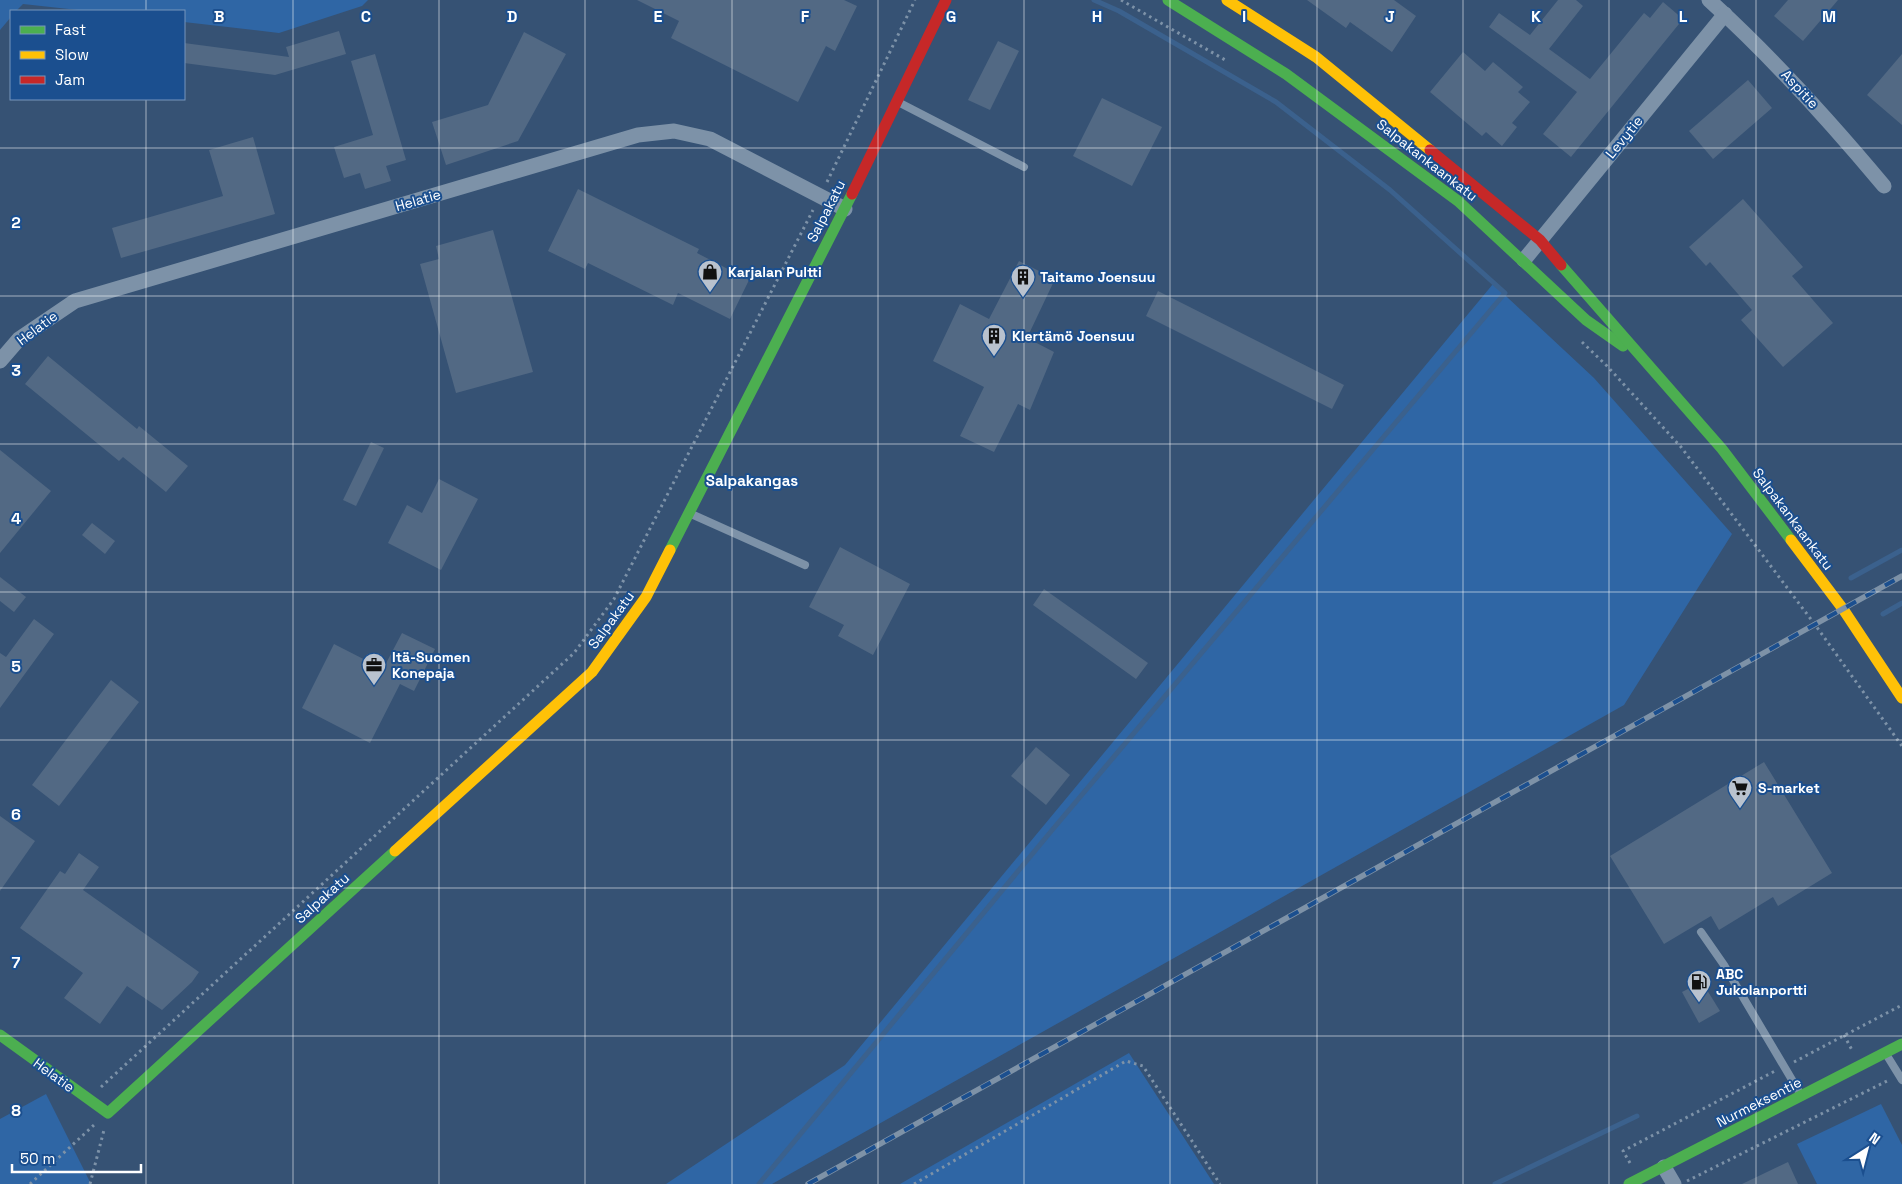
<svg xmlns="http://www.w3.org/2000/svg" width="1902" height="1184" font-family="'Space Grotesk',sans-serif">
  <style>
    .green { fill: #2f66a5 }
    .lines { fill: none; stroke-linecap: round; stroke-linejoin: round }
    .stream { stroke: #3b618d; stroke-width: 5 }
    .building { fill: #526984 }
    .path { stroke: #7d92a8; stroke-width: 3; stroke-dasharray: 2.5 4; stroke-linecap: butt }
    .lane { stroke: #7d92a8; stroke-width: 8 }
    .street { stroke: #7d92a8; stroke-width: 15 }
    .fast { stroke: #4caf50; stroke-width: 11 }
    .slow { stroke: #ffc107; stroke-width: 11 }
    .jam { stroke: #c62828; stroke-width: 11 }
    .rail-casing { stroke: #7e92a7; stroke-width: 5.5 }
    .rail { stroke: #1b4f8f; stroke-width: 4; stroke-dasharray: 11; stroke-linecap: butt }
    .grid { fill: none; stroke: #fff; stroke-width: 1; stroke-opacity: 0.55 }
    .labels { text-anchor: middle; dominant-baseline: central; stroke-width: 4; stroke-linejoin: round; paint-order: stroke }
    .street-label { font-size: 14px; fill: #fff; stroke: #1b4f8f }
    .poi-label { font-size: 14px; font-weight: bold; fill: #fff; stroke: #1b4f8f; text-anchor: start }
    .neighbourhood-label { font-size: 15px; font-weight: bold; fill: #fff; stroke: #1b4f8f }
    .grid-label { font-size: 16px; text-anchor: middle; font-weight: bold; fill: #fff; stroke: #1b4f8f; stroke-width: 4; stroke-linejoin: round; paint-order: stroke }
  </style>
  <rect width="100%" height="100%" fill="#365274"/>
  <!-- green -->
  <g class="green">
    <path d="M0,0H368L362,6L279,33L184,22V11H87L23,4L16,11H11V17L0,30Z"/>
    <path d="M1493,284L1594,378L1732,534L1624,705L772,1184H666L845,1065Z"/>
    <path d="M1129,1053L1214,1184H900Z"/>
    <path d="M46,1094L91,1184H0V1119Z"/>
    <path d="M1881,1104L1902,1145V1184H1817L1797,1144Z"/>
  </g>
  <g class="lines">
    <!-- stream -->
    <g class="stream">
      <path d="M1851,578L1902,550"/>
      <path d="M1883,614L1902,603"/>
      <path d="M759,1184L1053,829L1505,293L1390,190L1276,102L1119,11L1094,0"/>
      <path d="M1495,1184L1637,1116"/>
    </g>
  </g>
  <!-- building -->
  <g class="building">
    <path d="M637,0H844L857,6L835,51L826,46L798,102L671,38L679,21Z"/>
    <path d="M1307,0H1394L1416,16L1392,52L1350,22L1346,28Z"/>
    <path d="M1558,0H1576L1583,6L1549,49L1590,79L1644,13L1650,18L1663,2L1683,19L1571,157L1543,134L1577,92L1489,27L1499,13L1530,35Z"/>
    <path d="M1788,0H1838L1803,41L1774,16Z"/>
    <path d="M339,31L346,54L275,75L184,63V43L289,57L286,47Z"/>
    <path d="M524,32L566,54L518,141L446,165L432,122L488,105Z"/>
    <path d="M998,41L1019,51L990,110L968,100Z"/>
    <path d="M1463,52L1485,71L1493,62L1523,87L1518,92L1530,102L1512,123L1517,127L1502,146L1486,132L1482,136L1430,92Z"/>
    <path d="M375,54L406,160L386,166L391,181L365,189L360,173L344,178L334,147L373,135L351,61Z"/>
    <path d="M1902,54V125L1867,95Z"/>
    <path d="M1748,80L1772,108L1713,159L1689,131Z"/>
    <path d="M1102,98L1162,127L1132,186L1073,156Z"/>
    <path d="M253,137L275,214L121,258L112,228L223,196L209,150Z"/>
    <path d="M578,189L699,249L697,253L749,280L730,319L678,293L673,305L588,263L585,269L548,251Z"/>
    <path d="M1743,199L1803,267L1792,276L1833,323L1783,367L1741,320L1752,310L1710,262L1706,266L1689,247Z"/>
    <path d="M493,230L533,372L456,393L420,264L439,259L436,246Z"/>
    <path d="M1019,261L1055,279L1027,338L1054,352L1030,410L1018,404L994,452L960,436L984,387L933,361L960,304L989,319Z"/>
    <path d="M1158,291L1344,385L1332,409L1146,316Z"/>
    <path d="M48,356L137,429L139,426L188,466L166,492L123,457L119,461L25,384Z"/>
    <path d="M371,442L384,448L356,506L343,500Z"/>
    <path d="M0,450L51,491L0,553Z"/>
    <path d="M439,479L478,499L441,570L388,543L407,505L422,513Z"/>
    <path d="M92,523L115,541L105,554L82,535Z"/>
    <path d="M840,547L910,584L873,655L838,636L844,625L809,607Z"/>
    <path d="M0,577L26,597L14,612L0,601Z"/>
    <path d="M1044,589L1148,663L1136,679L1033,605Z"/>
    <path d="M34,619L54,634L0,708V653L6,657Z"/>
    <path d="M402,633L435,649L414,691L400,684L370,743L302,708L334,644L383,669Z"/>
    <path d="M111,680L139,702L59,806L32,785Z"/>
    <path d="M1036,747L1070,775L1046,805L1011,776Z"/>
    <path d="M1764,762L1832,873L1778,906L1773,897L1719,930L1711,916L1664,944L1610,856Z"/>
    <path d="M0,816L35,841L0,891Z"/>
    <path d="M79,853L99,867L83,890L199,972L192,982L162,1010L127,986L100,1024L64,998L83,973L20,928L60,871L65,874Z"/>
    <path d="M1702,982L1720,1011L1699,1023L1682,992Z"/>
    <path d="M1788,1162L1798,1184H1742Z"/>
  </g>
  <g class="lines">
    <!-- path -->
    <g class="path">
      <path d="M1121,0L1227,61"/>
      <path d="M827,182L915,0"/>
      <path d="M1582,342L1607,366L1681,447L1816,626L1902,746"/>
      <path d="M1844,1035L1853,1052"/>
      <path d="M1794,1062L1902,1005"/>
      <path d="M101,1087L574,653L614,599L813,210"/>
      <path d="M1630,1163L1623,1151L1775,1071"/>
      <path d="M1687,1181L1889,1080"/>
      <path d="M30,1184L94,1125"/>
      <path d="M90,1184L104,1130"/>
      <path d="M914,1184L1126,1061L1143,1066L1220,1184"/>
    </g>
    <!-- lane -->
    <g class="lane">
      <path d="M898,102L1024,167"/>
      <path d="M689,513L805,565"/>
      <path d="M1701,932L1724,965L1801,1095"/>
      <path d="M1886,1054L1902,1080"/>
    </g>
    <!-- street -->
    <g class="street">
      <path d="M1709,0C1773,58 1828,119 1884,186"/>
      <path d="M1524,260L1725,14"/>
      <path d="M0,361L19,339L75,301L638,135L674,131L710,139L845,209"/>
      <path d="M1664,1167L1674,1184"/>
    </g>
    <!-- fast -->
    <g class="fast">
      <path d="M1168,0L1286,74L1458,201L1586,320L1623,346"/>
      <path d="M1561,265L1722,449L1791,540"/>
      <path d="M670,550L852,194"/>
      <path d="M0,1035L108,1113L395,851"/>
      <path d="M1629,1184L1902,1044"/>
    </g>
    <!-- slow -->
    <g class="slow">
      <path d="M1227,0L1316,57L1430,150"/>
      <path d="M1791,540L1843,609L1902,698"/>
      <path d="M395,851L592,672L646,597L670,550"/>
    </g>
    <!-- jam -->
    <g class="jam">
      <path d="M1430,150L1540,240L1561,265"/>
      <path d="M852,194L946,0"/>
    </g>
    <defs>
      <path id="rail" d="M808,1184L1902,576"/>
    </defs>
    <!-- rail casing -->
    <use href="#rail" class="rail-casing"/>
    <!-- rail -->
    <use href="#rail" class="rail"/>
  </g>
  <!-- grid -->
  <path class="grid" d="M146,0V11M293,0V1184M439,0V1184M585,0V1184M732,0V1184M878,0V1184M1024,0V1184M1170,0V1184M1317,0V1184M1463,0V1184M1609,0V1184M1756,0V1184M146,99V1184M0,148H1902M0,296H1902M0,444H1902M0,592H1902M0,740H1902M0,888H1902M0,1036H1902"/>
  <!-- icons -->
  <defs>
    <symbol id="shop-pin" viewBox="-11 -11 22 30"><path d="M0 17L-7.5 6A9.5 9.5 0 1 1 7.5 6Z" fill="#b9c2ce" stroke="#1b4f8f"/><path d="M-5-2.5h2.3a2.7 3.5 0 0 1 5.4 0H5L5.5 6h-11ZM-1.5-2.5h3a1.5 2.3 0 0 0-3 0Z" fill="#111"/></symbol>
    <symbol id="building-pin" viewBox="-11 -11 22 30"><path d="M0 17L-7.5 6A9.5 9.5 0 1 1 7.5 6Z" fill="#b9c2ce" stroke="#1b4f8f"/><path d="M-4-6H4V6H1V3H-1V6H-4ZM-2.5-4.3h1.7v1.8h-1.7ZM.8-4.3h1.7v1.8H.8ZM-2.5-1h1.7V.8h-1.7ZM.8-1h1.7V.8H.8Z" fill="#111"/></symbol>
    <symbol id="office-pin" viewBox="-11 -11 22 30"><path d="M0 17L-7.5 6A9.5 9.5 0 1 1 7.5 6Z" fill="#b9c2ce" stroke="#1b4f8f"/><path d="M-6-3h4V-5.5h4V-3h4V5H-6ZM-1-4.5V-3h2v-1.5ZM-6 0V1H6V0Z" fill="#111"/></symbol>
    <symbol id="supermarket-pin" viewBox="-11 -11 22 30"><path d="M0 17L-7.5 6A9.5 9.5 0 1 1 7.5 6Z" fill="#b9c2ce" stroke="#1b4f8f"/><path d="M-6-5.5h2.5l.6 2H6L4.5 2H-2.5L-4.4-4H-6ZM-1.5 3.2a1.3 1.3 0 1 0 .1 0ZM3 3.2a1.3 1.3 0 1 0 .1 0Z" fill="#111"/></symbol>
    <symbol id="fuel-pin" viewBox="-11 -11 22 30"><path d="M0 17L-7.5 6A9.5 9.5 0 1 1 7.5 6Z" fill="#b9c2ce" stroke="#1b4f8f"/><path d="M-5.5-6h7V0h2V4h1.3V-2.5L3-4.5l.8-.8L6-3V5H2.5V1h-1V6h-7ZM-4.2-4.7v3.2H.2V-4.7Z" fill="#111"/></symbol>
  </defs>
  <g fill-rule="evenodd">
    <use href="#shop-pin" x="696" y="258" width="28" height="38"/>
    <use href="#building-pin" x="1009" y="263" width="28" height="38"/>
    <use href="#building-pin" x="980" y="322" width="28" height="38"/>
    <use href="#office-pin" x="360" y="651" width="28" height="38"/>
    <use href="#supermarket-pin" x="1726" y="774" width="28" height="38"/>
    <use href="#fuel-pin" x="1685" y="968" width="28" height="38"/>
  </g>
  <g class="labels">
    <!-- street labels -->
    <g class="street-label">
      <text transform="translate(1800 89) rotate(47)">Aspitie</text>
      <text transform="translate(1624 137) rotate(-51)">Levytie</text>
      <text transform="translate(1427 160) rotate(38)">Salpakankaankatu</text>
      <text transform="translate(418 200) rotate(-16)">Helatie</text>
      <text transform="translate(826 211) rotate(-63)">Salpakatu</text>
      <text transform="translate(37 328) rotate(-37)">Helatie</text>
      <text transform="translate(1793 519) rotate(53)">Salpakankaankatu</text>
      <text transform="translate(611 620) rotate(-54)">Salpakatu</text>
      <text transform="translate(322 898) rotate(-42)">Salpakatu</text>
      <text transform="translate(54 1075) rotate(36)">Helatie</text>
      <text transform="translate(1759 1102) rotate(-27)">Nurmeksentie</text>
    </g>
    <!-- poi labels -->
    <g class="poi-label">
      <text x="728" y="272">Karjalan Pultti</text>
      <text x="1040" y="277">Taitamo Joensuu</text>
      <text x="1012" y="336">KIertämö Joensuu</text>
      <text x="392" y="657">Itä-Suomen<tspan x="392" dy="16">Konepaja</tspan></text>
      <text x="1758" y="788">S-market</text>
      <text x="1716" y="974">ABC<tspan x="1716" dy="16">Jukolanportti</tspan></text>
    </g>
    <!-- neighbourhood labels -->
    <g class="neighbourhood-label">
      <text x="752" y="480">Salpakangas</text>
    </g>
  </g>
  <g class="grid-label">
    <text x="219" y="22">B</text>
    <text x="366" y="22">C</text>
    <text x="512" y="22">D</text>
    <text x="658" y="22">E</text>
    <text x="805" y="22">F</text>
    <text x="951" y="22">G</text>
    <text x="1097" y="22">H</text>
    <text x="1244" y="22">I</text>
    <text x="1390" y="22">J</text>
    <text x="1536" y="22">K</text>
    <text x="1683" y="22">L</text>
    <text x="1829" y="22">M</text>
    <text x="16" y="228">2</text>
    <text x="16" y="376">3</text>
    <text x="16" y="524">4</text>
    <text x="16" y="672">5</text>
    <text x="16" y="820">6</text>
    <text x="16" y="968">7</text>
    <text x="16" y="1116">8</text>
  </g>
  <!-- legend -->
  <rect x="10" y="10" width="175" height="90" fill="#1b4f8f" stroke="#7695bc"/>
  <rect x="20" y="26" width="25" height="8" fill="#4caf50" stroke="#7695bc"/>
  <text x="55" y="35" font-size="15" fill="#ffffff">Fast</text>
  <rect x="20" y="51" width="25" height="8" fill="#ffc107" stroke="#7695bc"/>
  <text x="55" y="60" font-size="15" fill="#ffffff">Slow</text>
  <rect x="20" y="76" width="25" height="8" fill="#c62828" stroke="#7695bc"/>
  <text x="55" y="85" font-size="15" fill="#ffffff">Jam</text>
  <!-- north arrow -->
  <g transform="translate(1867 1149) rotate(36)" stroke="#1b4f8f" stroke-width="4" paint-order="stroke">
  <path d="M0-4L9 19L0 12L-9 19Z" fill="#ffffff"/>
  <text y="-8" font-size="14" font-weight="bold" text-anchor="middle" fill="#ffffff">N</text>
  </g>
  <!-- scale -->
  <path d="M12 1164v8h129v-8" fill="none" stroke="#ffffff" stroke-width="2.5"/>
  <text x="20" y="1164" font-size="15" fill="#ffffff" stroke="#1b4f8f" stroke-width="4" paint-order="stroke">50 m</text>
</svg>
